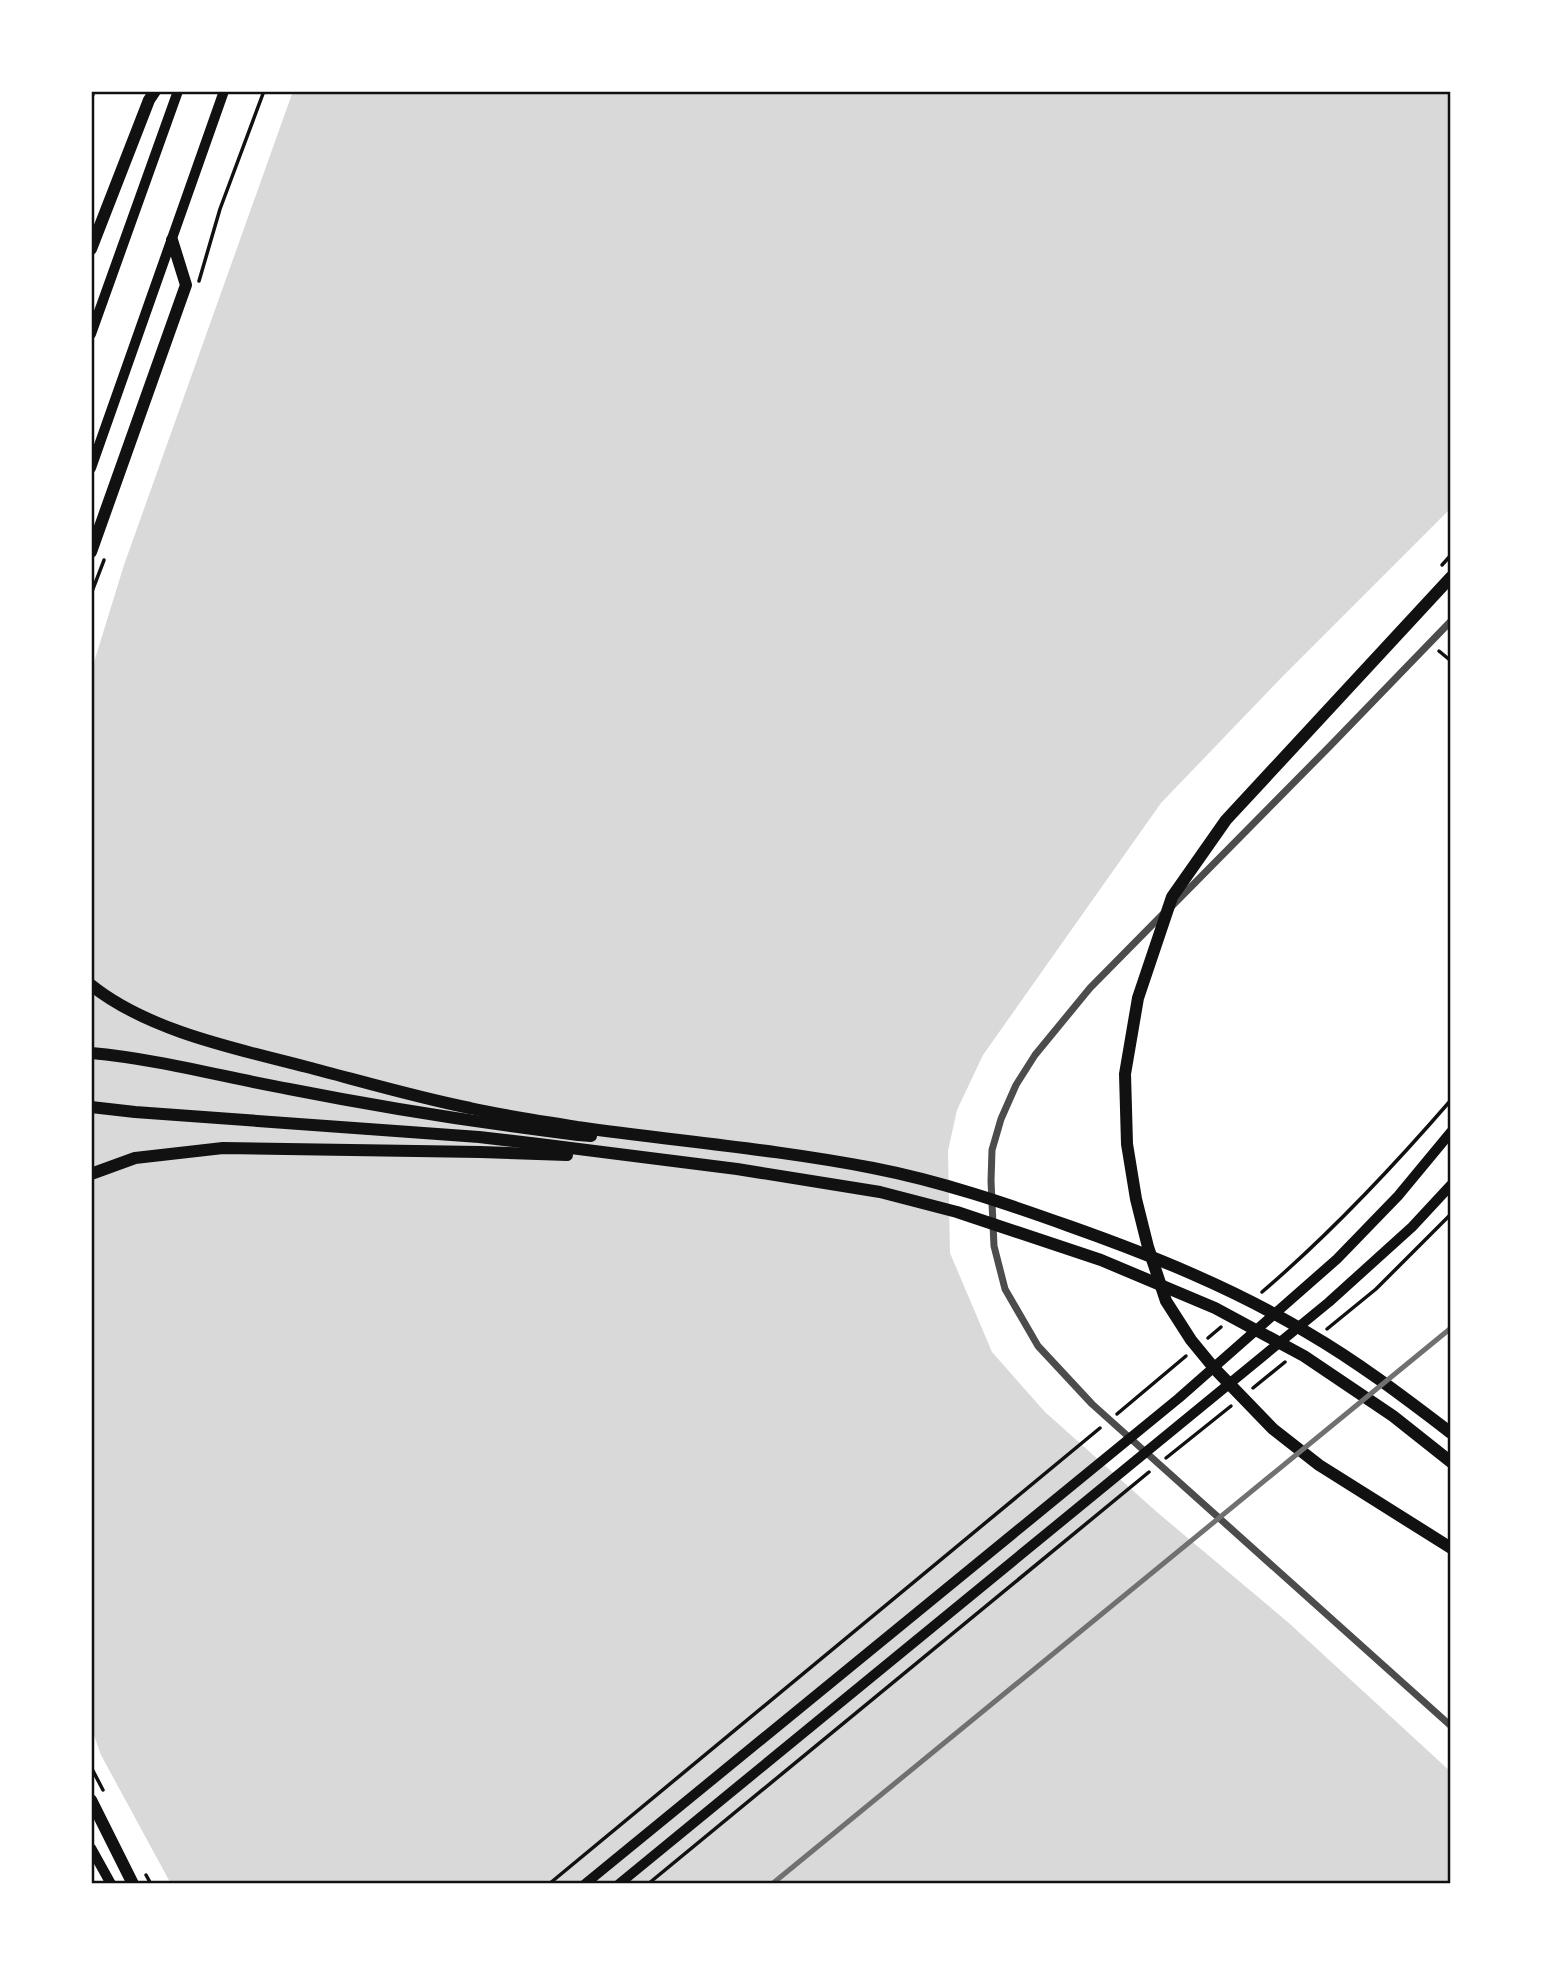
<svg xmlns="http://www.w3.org/2000/svg" width="1542" height="1975" font-family="Montserrat,sans-serif">
  <style>
    .water { fill: #d9d9d9 }
    .lines { fill: none; stroke-linecap: round; stroke-linejoin: round }
    .path { stroke: #111; stroke-width: 3.5 }
    .minor { stroke: #4c4c4c; stroke-width: 7 }
    .secondary { stroke: #111; stroke-width: 10 }
    .trunk { stroke: #111; stroke-width: 12 }
    .rail { stroke: #707070; stroke-width: 5 }
    .neatline { fill: none; stroke: #111; stroke-width: 2.5 }
  </style>
  <rect width="100%" height="100%" fill="#fff"/>
  <!-- water -->
  <path class="water" d="M293,91H1451V508L1282,677L1161,803L983,1055L957,1110L948,1151L950,1253L992,1352L1045,1412L1158,1513L1290,1624L1451,1772V1884H171L101,1755L91,1727V672L124,565Z"/>
  <g class="lines">
    <!-- path -->
    <g class="path">
      <path d="M91,100L94,91"/>
      <path d="M199,281L220,209L264,91"/>
      <path d="M1442,565L1451,555"/>
      <path d="M91,594L104,560"/>
      <path d="M1439,651L1451,661"/>
      <path d="M1262,1292C1330,1234 1392,1168 1451,1100"/>
      <path d="M1327,1329L1376,1289L1451,1214"/>
      <path d="M1208,1338L1221,1327"/>
      <path d="M1253,1388L1285,1362"/>
      <path d="M1117,1414L1186,1356"/>
      <path d="M1166,1458L1231,1406"/>
      <path d="M91,1767L103,1790"/>
      <path d="M146,1875L151,1884"/>
      <path d="M549,1884L1100,1428"/>
      <path d="M648,1884L1149,1472"/>
    </g>
    <!-- minor -->
    <g class="minor">
      <path d="M1172,906L1331,745L1451,621"/>
      <path d="M1163,914L1090,988L1035,1055L1016,1085L1001,1119L992,1150L991,1181L994,1246L1005,1289L1038,1346L1092,1404L1451,1726"/>
    </g>
    <!-- secondary -->
    <g class="secondary">
      <path d="M91,334L178,91"/>
      <path d="M91,468L224,91"/>
      <path d="M91,1848L111,1884"/>
      <path d="M585,1884L1179,1398L1337,1259L1398,1196L1451,1132"/>
      <path d="M619,1884L1329,1302L1412,1227L1451,1185"/>
    </g>
    <!-- trunk -->
    <g class="trunk">
      <path d="M91,249L149,100L155,91"/>
      <path d="M91,552L186,285L172,240"/>
      <path d="M1451,577L1226,820L1172,897L1138,998L1125,1074L1127,1144L1136,1199L1148,1247L1166,1301L1191,1340L1214,1368L1273,1429L1319,1465L1451,1548"/>
      <path d="M91,985C148,1031 237,1049 307,1067C361,1081 415,1097 470,1108C505,1116 541,1121 577,1127C676,1141 775,1149 873,1168C940,1181 1005,1203 1069,1226C1151,1255 1233,1288 1308,1333C1358,1362 1405,1398 1451,1433"/>
      <path d="M91,1053C158,1059 223,1077 289,1089C385,1108 481,1123 578,1135L591,1136"/>
      <path d="M91,1107L135,1112L479,1137L539,1144L737,1169L880,1192L957,1212L1101,1260L1215,1308L1304,1356L1393,1416L1451,1462"/>
      <path d="M91,1174L135,1158L223,1148L480,1152L567,1155"/>
      <path d="M91,1800L133,1884"/>
    </g>
    <!-- rail -->
    <path class="rail" d="M772,1884L1451,1328"/>
  </g>
  <!-- border -->
  <rect width="1542" height="1975" fill="none" stroke="#ffffff" stroke-width="186"/>
  <rect x="93" y="93" width="1356" height="1789" class="neatline"/>
</svg>
